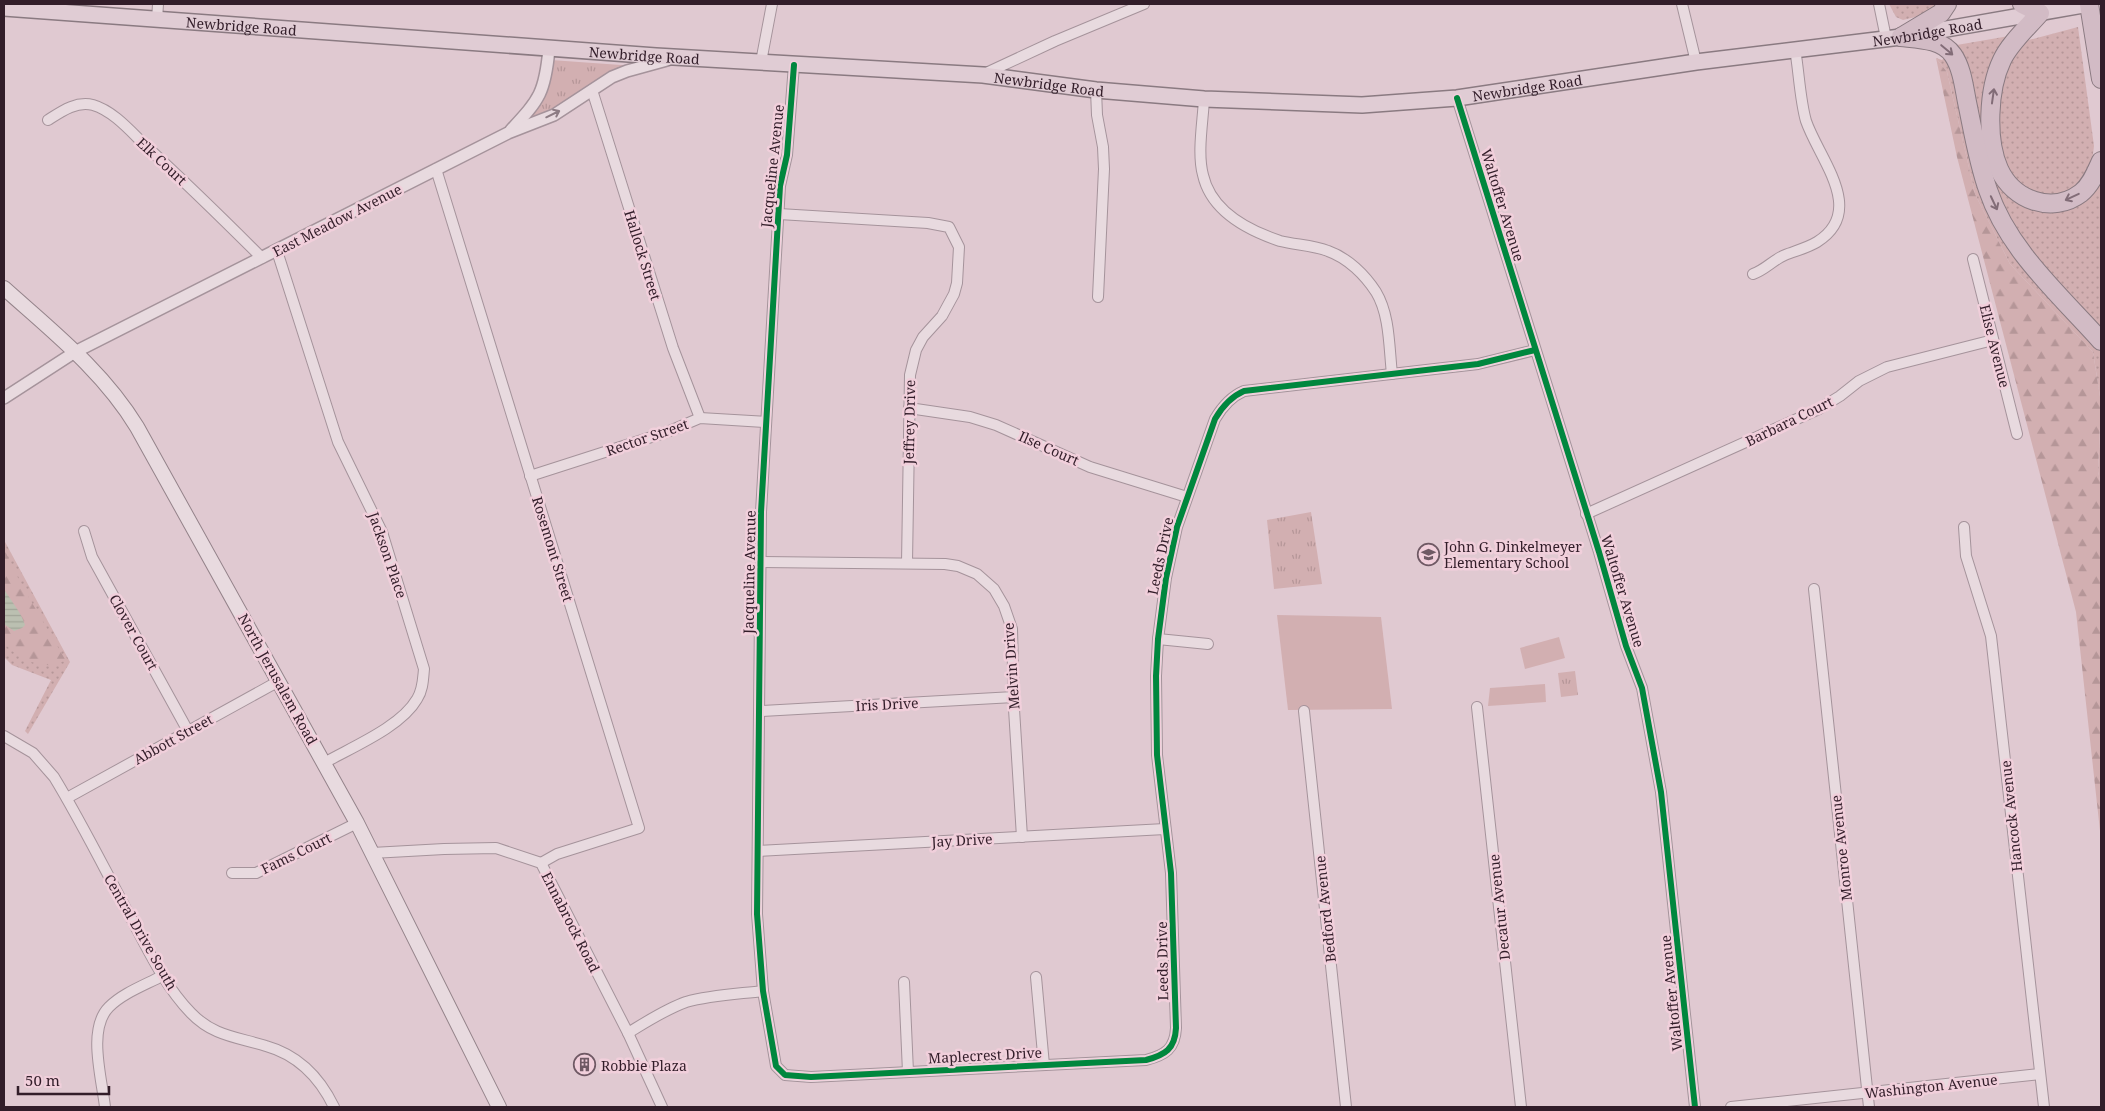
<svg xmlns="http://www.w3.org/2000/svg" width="2105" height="1111" font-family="'Noto Serif',serif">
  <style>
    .grass { fill: url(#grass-dots) }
    .forest { fill: url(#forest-firs) }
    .park { fill: url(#park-tufts) }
    .garden { fill: #d2afb1 }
    .water { fill: url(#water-rules) }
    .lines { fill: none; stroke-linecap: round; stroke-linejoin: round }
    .minor-casing { stroke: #a5939b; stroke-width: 12 }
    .tertiary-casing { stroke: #a5939b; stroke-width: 14 }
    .secondary-casing { stroke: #94838a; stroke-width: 16 }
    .primary-casing { stroke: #8a7a81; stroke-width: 18 }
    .motorway-casing { stroke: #8a7a81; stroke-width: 20 }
    .minor { stroke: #e8dadf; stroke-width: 10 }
    .tertiary { stroke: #e8dadf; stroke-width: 11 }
    .secondary { stroke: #e8dadf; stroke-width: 14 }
    .primary { stroke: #e0ccd4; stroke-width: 15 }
    .motorway { stroke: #d2bbc5; stroke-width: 18 }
    .cycleway-casing { stroke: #f1cfdb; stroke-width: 9 }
    .cycleway { stroke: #00873e; stroke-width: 6 }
    .oneway { stroke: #826c77 }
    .oneway2 { stroke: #8d7c84 }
    .labels { text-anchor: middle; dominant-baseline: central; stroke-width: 5; stroke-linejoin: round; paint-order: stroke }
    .street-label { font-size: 14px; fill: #321d29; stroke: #f1cfdb }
    .poi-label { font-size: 14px; fill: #321d29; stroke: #f1cfdb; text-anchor: start }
  </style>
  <defs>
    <pattern id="grass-dots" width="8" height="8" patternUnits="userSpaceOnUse" patternTransform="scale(1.25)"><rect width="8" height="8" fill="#d2afb1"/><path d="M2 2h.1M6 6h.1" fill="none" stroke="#b59698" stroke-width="1.8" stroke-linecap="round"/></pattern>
    <pattern id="forest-firs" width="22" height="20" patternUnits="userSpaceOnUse" patternTransform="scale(1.25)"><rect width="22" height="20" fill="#d2afb1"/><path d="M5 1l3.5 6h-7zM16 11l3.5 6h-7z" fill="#b59698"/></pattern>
    <pattern id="park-tufts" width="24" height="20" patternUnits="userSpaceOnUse" patternTransform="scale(1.25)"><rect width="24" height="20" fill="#d2afb1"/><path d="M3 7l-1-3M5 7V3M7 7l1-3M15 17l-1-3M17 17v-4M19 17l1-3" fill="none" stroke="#b59698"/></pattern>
    <pattern id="water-rules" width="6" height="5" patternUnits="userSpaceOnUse" patternTransform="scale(1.25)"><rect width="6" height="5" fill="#bbc0b1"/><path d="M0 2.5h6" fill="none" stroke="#a1a598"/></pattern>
  </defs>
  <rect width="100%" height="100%" fill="#e0c9d1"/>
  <!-- grass -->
  <g class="grass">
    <path d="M1889,4H1941L1932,13L1903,20L1896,17Z"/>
    <path d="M2078,27L2094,146L2091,169L2082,185L2065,196L2026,195L1998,156L1995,114L2001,74L2025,41Z"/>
    <path d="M2009,36L1996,52L1983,96L1985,149L1993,175L2012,200L2037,211H2063L2087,198L2101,182V333L2027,250L2004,215L1951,46Z"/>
    <path d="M1945,57L1952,70L1979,189L2101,352V403L2093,352L2010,264L1975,194L1947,72L1936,58L1942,60Z"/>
    <path d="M2101,409V486L2098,471Z"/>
    <path d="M4,540L70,662L28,734L25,731L51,680L12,665L4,657Z"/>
  </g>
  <!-- forest -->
  <g class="forest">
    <path d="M1936,58L1947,72L1975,194L2010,264L2093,352L2101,403L2098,471L2101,486V840L2076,612L1957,157Z"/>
    <path d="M4,549L21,584L66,661C61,661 59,664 55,665C34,667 17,657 4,643V624L5,626L22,616L12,604L4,589Z"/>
  </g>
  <!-- park -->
  <g class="park">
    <path d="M551,60L635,66L563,106L522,125Z"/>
    <path d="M1311,512L1322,584L1274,589L1267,520Z"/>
    <path d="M1575,671L1578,695L1561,697L1558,673Z"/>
  </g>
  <!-- garden -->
  <g class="garden">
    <path d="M1277,615L1381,617L1392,709L1288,710Z"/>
    <path d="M1559,637L1565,658L1525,669L1520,648Z"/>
    <path d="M1545,684L1546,702L1488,706L1490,688Z"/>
  </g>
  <!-- water -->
  <path class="water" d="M4,589C11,601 21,612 25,625L22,628L14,631L4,624Z"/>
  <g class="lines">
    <defs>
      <g id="minor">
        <path d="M1682,4L1696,62"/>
        <path d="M1879,4L1886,38"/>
        <path d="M157,20L158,4"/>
        <path d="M761,62L772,4"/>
        <path d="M794,65L787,155L780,186L761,512L757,914L763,991L776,1066L785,1075L811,1077L1146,1060C1165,1055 1175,1049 1176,1028L1171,873L1157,755L1156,676L1158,639L1166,578L1177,527L1215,419C1222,407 1230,397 1244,391L1478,364L1535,350"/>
        <path d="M984,74L1055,41L1144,4"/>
        <path d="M592,90L673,348L700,418"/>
        <path d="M1096,90L1097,115L1103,147L1104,169L1098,297"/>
        <path d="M1457,98L1599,552L1626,646L1642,688L1661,792L1695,1107"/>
        <path d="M1204,99C1203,121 1197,153 1203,175C1211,211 1247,230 1280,241C1296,245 1313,245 1328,251C1348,258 1365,275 1376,292C1390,315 1389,348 1392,374"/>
        <path d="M48,120C62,111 76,101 93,105C114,111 132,133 147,147C186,183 224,220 262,258"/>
        <path d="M436,169L639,828L557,854L541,863"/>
        <path d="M779,214L928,223L949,227L959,247L957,283L954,294L942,316L923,337L916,350L910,375L907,563"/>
        <path d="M277,251L338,442L382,532L424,669C423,679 423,690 417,699C401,727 352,747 324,763"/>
        <path d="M1973,259L2017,434"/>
        <path d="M1753,274C1765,270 1773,260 1785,255C1795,251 1807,248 1817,242C1867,211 1819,159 1806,121C1800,100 1799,72 1795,49"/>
        <path d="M909,408L970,417L996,425L1090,467L1187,497"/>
        <path d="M530,476L667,432L700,418L766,422"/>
        <path d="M1586,514L1819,409L1840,396L1859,381L1887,367L1993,340"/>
        <path d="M1964,527L1966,556L1991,636L2044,1107"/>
        <path d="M84,531L92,557L188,731"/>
        <path d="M761,562L945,564L958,566L977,574L994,589L1004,606L1012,629L1014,709L1022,837"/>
        <path d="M1814,589L1869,1107"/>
        <path d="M1158,639L1208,644"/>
        <path d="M1477,707L1521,1107"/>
        <path d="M760,711L1014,697"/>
        <path d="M1304,711L1346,1107"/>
        <path d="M4,736L33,753L54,777C82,823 106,872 132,920C149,952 165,986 191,1013C213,1036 237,1037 266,1046C298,1055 320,1078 334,1107"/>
        <path d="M67,798L279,681"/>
        <path d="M758,851L1165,829"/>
        <path d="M372,853L444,849L496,848L541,863L628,1033L662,1107"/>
        <path d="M232,873H256L357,823"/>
        <path d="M1036,977L1044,1065"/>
        <path d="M904,982L908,1072"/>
        <path d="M628,1033C646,1022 666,1009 686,1002C711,995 738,994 763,991"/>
        <path d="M105,1107C102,1079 87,1029 109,1007C123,993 145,985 162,976"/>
        <path d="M1731,1107L2040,1074"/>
      </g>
      <g id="tertiary">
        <path d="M511,130C540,99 545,92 549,49"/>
        <path d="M4,398L75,352L508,133L554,115L612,77L627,71L667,60"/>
      </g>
      <path id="secondary" d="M4,288C52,331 103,371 137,427L357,823L499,1107"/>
      <g id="primary">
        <path id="s1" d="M4,8L656,56L983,75L1096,90L1204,99L1362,105L1457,98L1696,62L1901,37L2089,4"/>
      </g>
      <g id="motorway">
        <path d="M2022,4L2040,13C2027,28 2010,43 2002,60C1988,89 1986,140 1999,169C2013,200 2052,215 2081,193C2091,185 2096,172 2101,161"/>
        <path d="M2089,4L2101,79"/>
        <path d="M1901,37C1919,39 1942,39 1953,55C1962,68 1964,87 1967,102C1973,131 1978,162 1988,190C2008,250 2060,295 2101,341"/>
        <path d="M1901,37L1941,13L1947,4"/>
      </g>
    </defs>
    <!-- minor casing -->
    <use href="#minor" class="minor-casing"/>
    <!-- tertiary casing -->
    <use href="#tertiary" class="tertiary-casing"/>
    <!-- secondary casing -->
    <use href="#secondary" class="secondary-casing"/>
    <!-- primary casing -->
    <use href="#primary" class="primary-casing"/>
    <!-- motorway casing -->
    <use href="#motorway" class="motorway-casing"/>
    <!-- minor -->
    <use href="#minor" class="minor"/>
    <!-- tertiary -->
    <use href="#tertiary" class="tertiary"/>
    <!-- secondary -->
    <use href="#secondary" class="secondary"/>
    <!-- primary -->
    <use href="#primary" class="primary"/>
    <!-- motorway -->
    <use href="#motorway" class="motorway"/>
    <defs>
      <g id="cycleway">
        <path d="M794,65L787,155L780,186L761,512L757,914L763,991L776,1066L785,1075L811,1077L1146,1060C1165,1055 1175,1049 1176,1028L1171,873L1157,755L1156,676L1158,639L1166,578L1177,527L1215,419C1222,407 1230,397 1244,391L1478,364L1535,350"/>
        <path d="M1457,98L1599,552L1626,646L1642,688L1661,792L1695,1107"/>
      </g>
    </defs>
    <!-- cycleway casing -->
    <use href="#cycleway" class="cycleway-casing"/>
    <!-- cycleway -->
    <use href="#cycleway" class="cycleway"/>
  </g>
  <!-- one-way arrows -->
  <defs><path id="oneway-shaft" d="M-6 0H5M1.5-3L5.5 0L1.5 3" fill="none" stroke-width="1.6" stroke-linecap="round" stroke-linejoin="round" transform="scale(1.25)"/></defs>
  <g class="oneway">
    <use href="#oneway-shaft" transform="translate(1947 50) rotate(40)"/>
    <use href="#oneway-shaft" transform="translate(1993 96) rotate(-82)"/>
    <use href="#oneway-shaft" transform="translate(2072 197) rotate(155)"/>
    <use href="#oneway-shaft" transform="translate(1994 203) rotate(65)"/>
  </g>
  <use class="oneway2" href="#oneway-shaft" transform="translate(553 114) rotate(-26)"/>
  <!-- icons -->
  <defs>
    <symbol id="school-ring" viewBox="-11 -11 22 22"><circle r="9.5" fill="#f1cfdb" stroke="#6f5964" stroke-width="1.5"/><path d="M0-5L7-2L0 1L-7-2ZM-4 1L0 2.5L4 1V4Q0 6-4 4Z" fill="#6f5964"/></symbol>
    <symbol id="building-ring" viewBox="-11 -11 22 22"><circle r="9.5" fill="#f1cfdb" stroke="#6f5964" stroke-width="1.5"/><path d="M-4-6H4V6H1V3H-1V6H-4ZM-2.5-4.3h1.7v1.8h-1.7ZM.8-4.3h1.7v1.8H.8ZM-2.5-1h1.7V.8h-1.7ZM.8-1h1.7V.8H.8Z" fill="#6f5964"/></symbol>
  </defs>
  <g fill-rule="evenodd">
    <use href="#school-ring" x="1416" y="542" width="25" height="25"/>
    <use href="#building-ring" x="572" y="1052" width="25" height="25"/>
  </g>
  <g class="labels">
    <!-- street labels -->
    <g class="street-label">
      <text stroke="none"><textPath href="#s1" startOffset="238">Newbridge Road</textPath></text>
      <text stroke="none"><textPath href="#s1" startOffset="1932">Newbridge Road</textPath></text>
      <text stroke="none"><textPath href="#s1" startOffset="642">Newbridge Road</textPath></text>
      <text stroke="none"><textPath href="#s1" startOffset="1048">Newbridge Road</textPath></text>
      <text stroke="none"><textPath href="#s1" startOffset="1528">Newbridge Road</textPath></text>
      <text transform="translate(162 161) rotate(43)">Elk Court</text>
      <text transform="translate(772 166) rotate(-84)">Jacqueline Avenue</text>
      <text transform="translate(1503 205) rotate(73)">Waltoffer Avenue</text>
      <text transform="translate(337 220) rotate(-27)">East Meadow Avenue</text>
      <text transform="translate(643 255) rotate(73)">Hallock Street</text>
      <text transform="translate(1995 346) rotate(76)">Elise Avenue</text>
      <text transform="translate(1789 421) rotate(-26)">Barbara Court</text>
      <text transform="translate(909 422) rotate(-89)">Jeffrey Drive</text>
      <text transform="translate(647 437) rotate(-19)">Rector Street</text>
      <text transform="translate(1049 448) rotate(24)">Ilse Court</text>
      <text transform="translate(553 549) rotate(73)">Rosemont Street</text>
      <text transform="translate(388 555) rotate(71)">Jackson Place</text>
      <text transform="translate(1160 556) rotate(-78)">Leeds Drive</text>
      <text transform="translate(749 572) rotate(-89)">Jacqueline Avenue</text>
      <text transform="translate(1623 591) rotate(73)">Waltoffer Avenue</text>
      <text transform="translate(134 632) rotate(61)">Clover Court</text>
      <text transform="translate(1011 666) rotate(-94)">Melvin Drive</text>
      <text transform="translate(278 679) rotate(61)">North Jerusalem Road</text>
      <text transform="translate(887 704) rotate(-3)">Iris Drive</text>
      <text transform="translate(173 739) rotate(-29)">Abbott Street</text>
      <text transform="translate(2011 816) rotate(-96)">Hancock Avenue</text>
      <text transform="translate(962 840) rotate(-3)">Jay Drive</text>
      <text transform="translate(1841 848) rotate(-96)">Monroe Avenue</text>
      <text transform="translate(296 853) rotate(-26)">Fams Court</text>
      <text transform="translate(1499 907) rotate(-96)">Decatur Avenue</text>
      <text transform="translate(1325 909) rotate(-96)">Bedford Avenue</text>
      <text transform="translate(571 922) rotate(63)">Ennabrock Road</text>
      <text transform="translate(141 932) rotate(60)">Central Drive South</text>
      <text transform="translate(1162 961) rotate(-91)">Leeds Drive</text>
      <text transform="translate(1671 993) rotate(-96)">Waltoffer Avenue</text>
      <text transform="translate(985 1055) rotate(-3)">Maplecrest Drive</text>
      <text transform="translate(1931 1086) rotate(-6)">Washington Avenue</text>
    </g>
    <!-- poi labels -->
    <g class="poi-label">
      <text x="1444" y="546">John G. Dinkelmeyer<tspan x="1444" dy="16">Elementary School</tspan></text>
      <text x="601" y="1065">Robbie Plaza</text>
    </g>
  </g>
  <!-- border -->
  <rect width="2105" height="1111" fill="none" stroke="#321d29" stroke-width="10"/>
  <!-- scale -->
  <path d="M18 1086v8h91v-8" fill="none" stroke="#321d29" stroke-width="2.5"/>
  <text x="25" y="1086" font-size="15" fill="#321d29" stroke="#f1cfdb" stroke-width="4" paint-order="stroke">50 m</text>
</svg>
